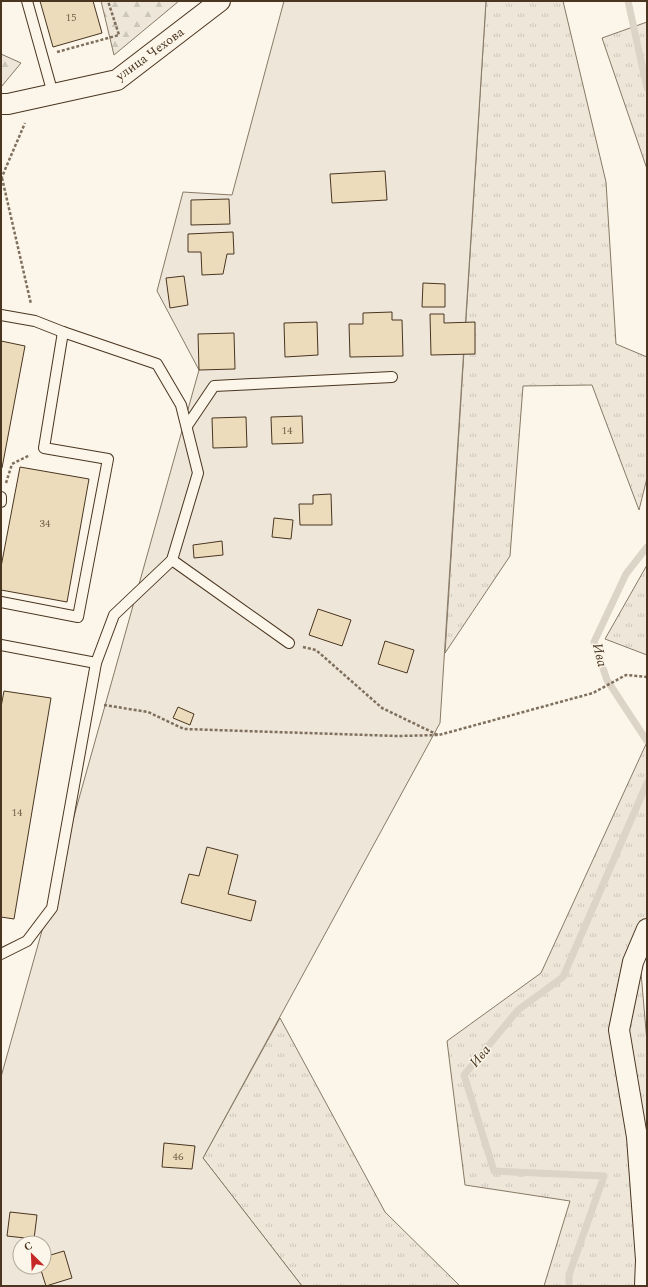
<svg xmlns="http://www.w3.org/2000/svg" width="648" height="1287" font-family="Spectral,serif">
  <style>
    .grass { fill: url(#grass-tufts); stroke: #887966 }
    .forest { fill: url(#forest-firs); stroke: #887966 }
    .garden { fill: #ede6d9; stroke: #887966; fill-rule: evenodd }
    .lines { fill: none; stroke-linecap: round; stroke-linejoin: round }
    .stream { stroke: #dcd4c6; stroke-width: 7 }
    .building { fill: #ecdcbc; stroke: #4a3520 }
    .service-casing { stroke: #4a3520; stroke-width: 12 }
    .minor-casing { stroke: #4a3520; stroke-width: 22 }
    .path { stroke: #7f6f5c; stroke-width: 2.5; stroke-dasharray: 3 2; stroke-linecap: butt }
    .service { stroke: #fbf6e9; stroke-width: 10 }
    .minor { stroke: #fbf6e9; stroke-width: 20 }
    .labels { text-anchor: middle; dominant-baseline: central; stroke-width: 3; stroke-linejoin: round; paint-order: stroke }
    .number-label { font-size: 11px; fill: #725f47 }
    .street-label { font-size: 13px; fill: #4a3520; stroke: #fbf6e9 }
    .water-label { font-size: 14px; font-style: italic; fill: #4a3520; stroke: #fbf6e9 }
  </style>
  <defs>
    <pattern id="grass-tufts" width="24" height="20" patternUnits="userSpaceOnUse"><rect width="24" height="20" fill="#ede6d9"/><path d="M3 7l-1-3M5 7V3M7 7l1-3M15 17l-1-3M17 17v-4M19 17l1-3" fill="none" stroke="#cdc6ba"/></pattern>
    <pattern id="forest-firs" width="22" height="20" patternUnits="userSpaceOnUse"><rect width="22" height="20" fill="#ede6d9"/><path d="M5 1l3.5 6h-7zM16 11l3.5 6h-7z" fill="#cdc6ba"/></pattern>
  </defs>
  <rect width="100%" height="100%" fill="#fbf6e9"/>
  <!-- grass -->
  <g class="grass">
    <path d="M486,1H563L606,182L616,344L647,357V478L639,510L592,385L523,386L510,556L445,653Z"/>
    <path d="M647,22V169L602,38Z"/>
    <path d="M647,565V655L605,639Z"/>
    <path d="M647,742V949L640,961L647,1042V1286H544L570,1201L465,1185L447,1041L541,973Z"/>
    <path d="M280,1018L385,1212L460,1286H302L203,1158Z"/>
  </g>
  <!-- forest -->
  <g class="forest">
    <path d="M101,1H179L114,55Z"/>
    <path d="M1,54L21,63L2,86H1Z"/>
  </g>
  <!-- garden -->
  <path class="garden" d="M284,1H486L440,723L203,1158L302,1286H1V1077L199,370L157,291L183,192L232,195ZM20,1243H44V1267H20Z"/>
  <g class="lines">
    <!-- stream -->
    <g class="stream">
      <path d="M628,1L647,88"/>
      <path d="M647,547L626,574L594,642L607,680L647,741"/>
      <path d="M569,1286V1275L604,1176L494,1171L464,1075L518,1010L563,977L647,783"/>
    </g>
  </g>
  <!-- building -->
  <g class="building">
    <path d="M40,1H93L102,33L53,47Z"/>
    <path d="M385,171L387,200L332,203L330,174Z"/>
    <path d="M229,199L230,224L191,225V200Z"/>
    <path d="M233,232L234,254H227L223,274L202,275L201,252H188V234Z"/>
    <path d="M184,276L188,305L170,308L166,278Z"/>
    <path d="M423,283L445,284V307H422Z"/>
    <path d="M392,312V320H402L403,356L350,357L349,324H363V313Z"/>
    <path d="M430,314H444V323L475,322V354L431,355Z"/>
    <path d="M317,322L318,355L285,357L284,323Z"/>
    <path d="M234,333L235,369L199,370L198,334Z"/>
    <path d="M1,341L25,346L2,468H1Z"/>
    <path d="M302,416L303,443L272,444L271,417Z"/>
    <path d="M246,417L247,447L213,448L212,418Z"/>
    <path d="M20,467L89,479L67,602L1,590V567Z"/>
    <path d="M331,494L332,525H300L299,504H313V495Z"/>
    <path d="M274,518L293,520L291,539L272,537Z"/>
    <path d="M222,541L223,555L194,558L193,545Z"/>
    <path d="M318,609L351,620L342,646L309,635Z"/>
    <path d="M385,641L414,650L407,673L378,664Z"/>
    <path d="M4,691L51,698L14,919L1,917V707Z"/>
    <path d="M178,707L194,714L190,725L173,718Z"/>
    <path d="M207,847L238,855L228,894L256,901L251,921L181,903L189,874L199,876Z"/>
    <path d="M164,1143L195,1146L192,1169L162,1167Z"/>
    <path d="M10,1212L37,1215L34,1239L7,1236Z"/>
    <path d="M64,1251L72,1278L46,1286L40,1267H44V1257Z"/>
  </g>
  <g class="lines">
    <defs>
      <g id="service">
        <path d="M27,1L53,94"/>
        <path d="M1,315L35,321L63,332L157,364L181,405L198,473L172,560L114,615L96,663L52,908L27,941L1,954"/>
        <path d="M187,426L214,386L392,377"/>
        <path d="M1,497V502"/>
        <path d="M172,560L289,643"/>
        <path d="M1,602L78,617L108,459L44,448L63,332"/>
        <path d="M1,645L96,663"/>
      </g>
      <g id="minor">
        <path d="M1,104H8L117,80L220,1"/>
        <path d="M645,1286L646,1260L637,1137L619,1030L633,962L647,929"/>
      </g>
    </defs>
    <!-- service casing -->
    <use href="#service" class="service-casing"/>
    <!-- minor casing -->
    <use href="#minor" class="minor-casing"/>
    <!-- path -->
    <g class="path">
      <path d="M57,52L119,35L108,1"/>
      <path d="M2,178L31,304"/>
      <path d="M1,179L25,123"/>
      <path d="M6,483L12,464L30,455"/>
      <path d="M303,647L316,650L382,708L438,735"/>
      <path d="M104,705L148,712L184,729L398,736L439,735L593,693L626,675L647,677"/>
    </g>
    <!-- service -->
    <use href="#service" class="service"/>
    <!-- minor -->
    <use href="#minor" class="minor"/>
  </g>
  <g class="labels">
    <!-- number labels -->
    <g class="number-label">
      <text x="71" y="17">15</text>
      <text x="287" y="430">14</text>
      <text x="45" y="523">34</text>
      <text x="17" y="812">14</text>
      <text x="178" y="1156">46</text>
    </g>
    <!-- street labels -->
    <g class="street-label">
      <text transform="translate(150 54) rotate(-36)">улица Чехова</text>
    </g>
    <!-- water labels -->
    <g class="water-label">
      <text transform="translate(600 655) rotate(76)">Ива</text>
      <text transform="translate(480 1056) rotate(-50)">Ива</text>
    </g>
  </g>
  <!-- border -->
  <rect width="648" height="1287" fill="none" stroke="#4a3520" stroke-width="4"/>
  <!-- north arrow -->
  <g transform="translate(32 1255) rotate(336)"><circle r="19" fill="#fbf6e9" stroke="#b4a999"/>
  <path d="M0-3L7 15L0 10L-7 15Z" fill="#c62828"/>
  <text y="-6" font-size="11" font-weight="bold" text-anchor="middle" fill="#4a3520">С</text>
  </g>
</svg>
